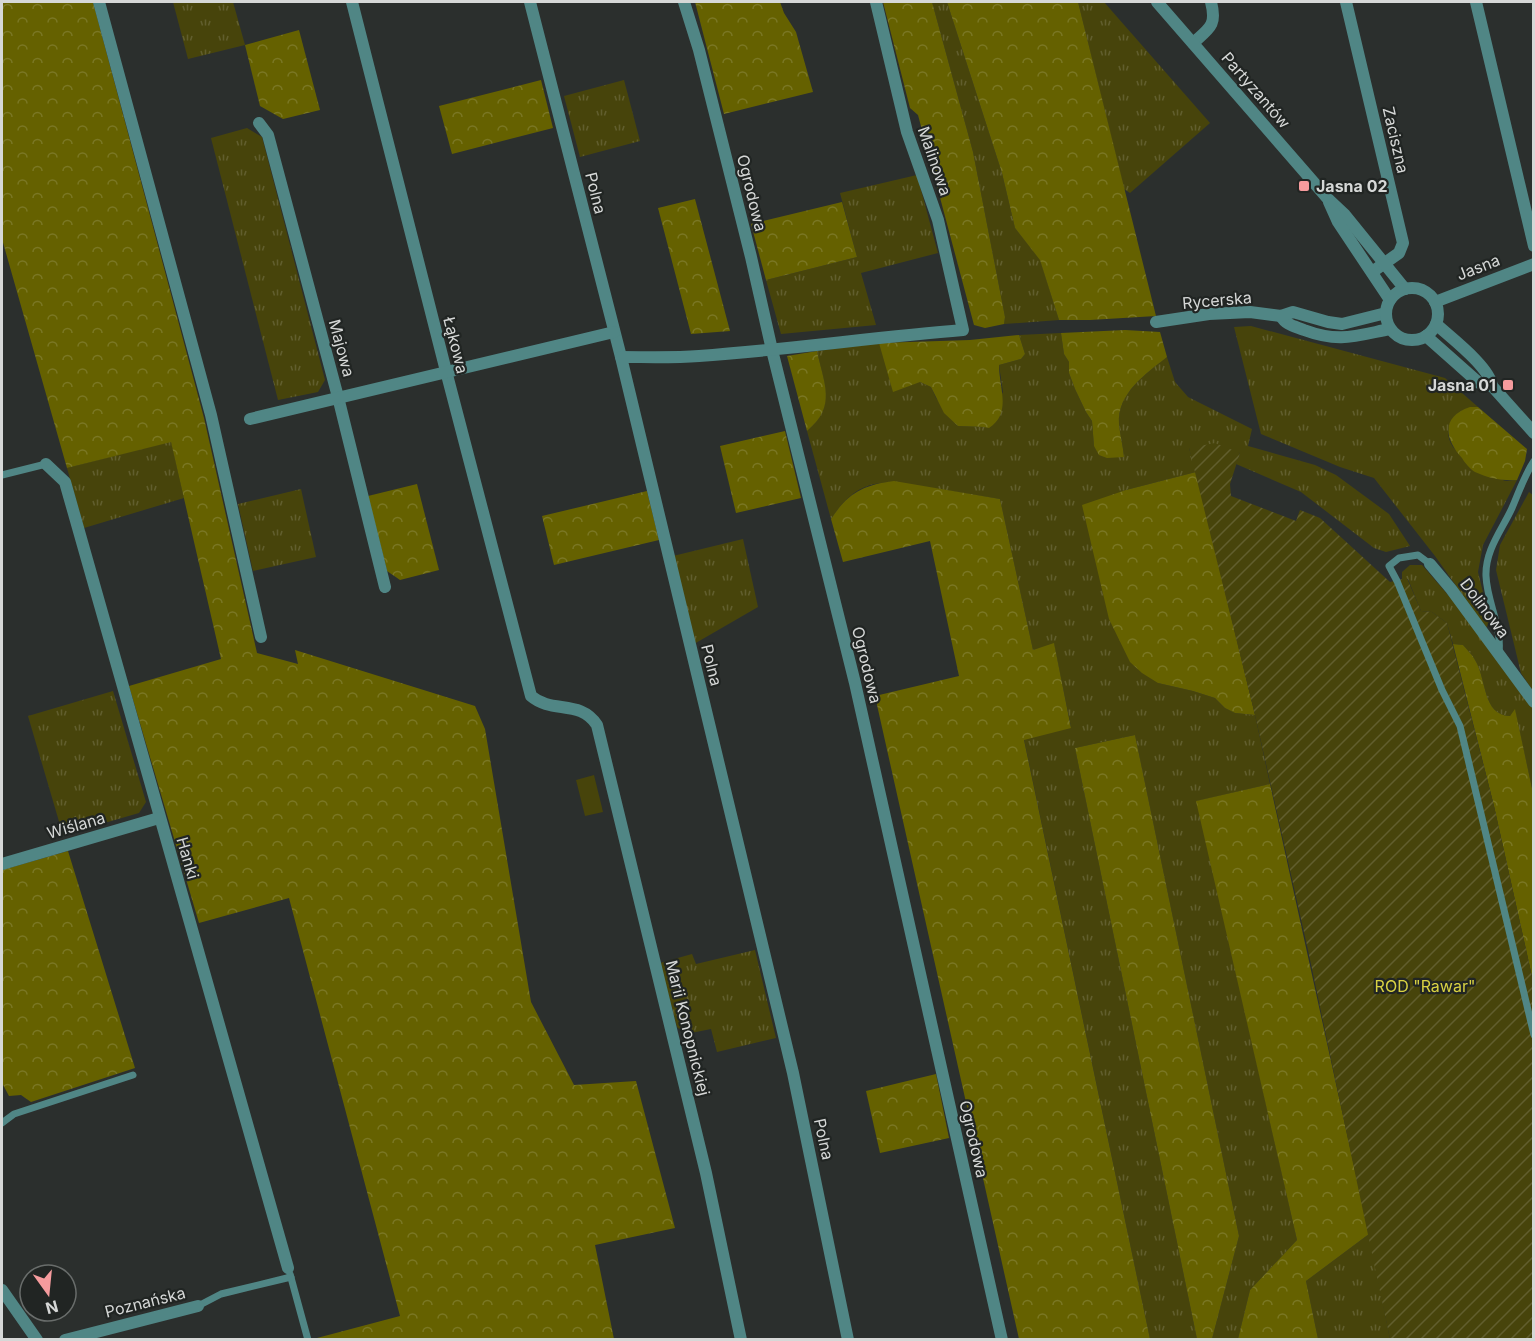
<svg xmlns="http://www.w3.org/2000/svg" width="1535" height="1341" font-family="Inter,sans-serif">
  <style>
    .grass { fill: url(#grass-tufts) }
    .forest { fill: url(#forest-crowns) }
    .garden { fill: url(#garden-furrows) }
    .pitch { fill: #47440b }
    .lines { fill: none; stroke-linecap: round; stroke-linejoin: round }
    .service { stroke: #508685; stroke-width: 7 }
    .minor { stroke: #508685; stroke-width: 12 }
    .tertiary { stroke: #508685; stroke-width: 12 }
    .poi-dot { fill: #f59b9d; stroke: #212523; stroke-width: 2 }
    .labels { text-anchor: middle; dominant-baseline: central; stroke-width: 4.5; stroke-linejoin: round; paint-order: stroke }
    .street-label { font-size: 16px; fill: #d6d8d7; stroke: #212523 }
    .poi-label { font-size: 16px; font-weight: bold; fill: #d6d8d7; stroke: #212523; text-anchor: start }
    .park-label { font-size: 16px; fill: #d9d243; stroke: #212523 }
  </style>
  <defs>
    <pattern id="grass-tufts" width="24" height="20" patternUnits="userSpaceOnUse" patternTransform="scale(1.5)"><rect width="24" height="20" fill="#47440b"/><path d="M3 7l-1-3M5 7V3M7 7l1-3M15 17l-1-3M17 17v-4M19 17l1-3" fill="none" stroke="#615e2e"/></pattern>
    <pattern id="forest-crowns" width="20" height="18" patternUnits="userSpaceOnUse" patternTransform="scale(1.5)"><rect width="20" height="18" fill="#656100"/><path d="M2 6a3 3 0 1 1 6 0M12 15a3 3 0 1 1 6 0" fill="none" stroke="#7a7724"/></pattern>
    <pattern id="garden-furrows" width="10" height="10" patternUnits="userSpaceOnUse" patternTransform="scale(1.5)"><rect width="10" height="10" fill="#47440b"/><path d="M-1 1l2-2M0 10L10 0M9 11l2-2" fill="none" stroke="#615e2e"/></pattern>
  </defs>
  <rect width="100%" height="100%" fill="#2b2f2d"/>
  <!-- grass -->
  <g class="grass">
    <path d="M173,2H233L245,45L188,59Z"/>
    <path d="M932,2H947L1002,173L1015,228L1040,259L1059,320L1004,324L1005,317L973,152Z"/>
    <path d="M1078,2H1104L1210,123L1130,193L1124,189Z"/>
    <path d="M624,80L640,141L580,157L564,96Z"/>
    <path d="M247,128L262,137L325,380L318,392L278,400L211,138Z"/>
    <path d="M917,175L938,253L861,273L876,325L781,334L766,280L857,257L840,193Z"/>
    <path d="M1251,326L1445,378L1478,407C1457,407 1439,426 1453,447C1456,451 1496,478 1503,480C1506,482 1513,480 1517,480L1483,545L1478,572L1490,621L1486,628L1435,556L1374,478L1340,467L1261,434L1234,327Z"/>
    <path d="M1061,333L1064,354L1069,362V373L1075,389L1086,412L1092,421L1094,446L1124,457C1123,446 1120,435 1119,424C1117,393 1146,374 1167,357L1175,382L1188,397L1252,429L1248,446L1315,465L1336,475L1389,514L1410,546L1386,552L1374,548L1301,492L1236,464L1240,453L1189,448L1196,472L1126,490L1158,683L1193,691L1215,698L1225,708L1235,713L1255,715L1270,784L1197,801L1297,1240L1250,1290L1238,1339H1212L1239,1236L1135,735L1075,748L1197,1339H1150L1024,739L1071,727L1054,644L1033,650L1000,499C977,495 955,492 932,488C885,481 861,474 831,519L807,431C836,406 824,384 817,351L879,343L920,382L931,387L936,398L958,426L984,427L1003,392L999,365L1021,359L1025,354L1019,335Z"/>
    <path d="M171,441L184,498L84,528L67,468Z"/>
    <path d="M301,489L316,557L253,571L238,504Z"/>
    <path d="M1529,492L1534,496L1533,691L1521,673L1496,570L1500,545Z"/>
    <path d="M743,539L758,607L694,644L673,556Z"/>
    <path d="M1410,565H1422L1461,610L1533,707V793L1515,710L1510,716C1482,715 1487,679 1475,660C1472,654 1467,650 1463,645L1453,644L1447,623L1432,612L1421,611L1408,579L1402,580V572Z"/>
    <path d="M113,691L146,802L139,813L63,835L28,716Z"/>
    <path d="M755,950L776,1038L717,1052L711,1029L686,1034L677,1027L660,963L692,954L696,964Z"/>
    <path d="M1369,1234L1390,1339H1318L1306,1281Z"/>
  </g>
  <!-- forest -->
  <g class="forest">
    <path d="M2,2H93L204,418L257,653L298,664L295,650L475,706L485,729L531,1002L574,1085L636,1081L675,1228L595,1245L614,1339H317V1338L400,1316L289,898L199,923L129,686L221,659L171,442L67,468L2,239Z"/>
    <path d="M695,2H780L784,13L796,32L813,92L724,114Z"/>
    <path d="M883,2H932L973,152L1005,317L1004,324L985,328L974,325L918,115L910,108Z"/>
    <path d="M947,2H1078L1156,316L1090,320H1059L1040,260L1015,228L1002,173Z"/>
    <path d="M299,30L320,110L283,119L260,106L245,45Z"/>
    <path d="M541,80L553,128L452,154L439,106Z"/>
    <path d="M695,199L730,331L691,334L658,208Z"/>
    <path d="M842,202L857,257L766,280L751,224Z"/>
    <path d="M1125,330L1160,332L1167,357C1146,374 1117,393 1119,424C1120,435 1123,446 1124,457L1107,458L1099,455L1094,446L1092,421L1086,412L1075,389L1069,373V362L1064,354L1061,333Z"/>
    <path d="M1019,335L1025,354L1021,359L999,365C999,388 1012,413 989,428L984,427L958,426L944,413L931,387L920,382L893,392L879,343L970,340Z"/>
    <path d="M817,351C824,384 837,406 807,431L787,356Z"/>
    <path d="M1470,407H1478L1527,449L1525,461L1517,480C1502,481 1488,478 1475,472C1470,469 1465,463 1462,458C1444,438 1441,417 1470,407Z"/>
    <path d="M785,431L801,498L736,513L720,446Z"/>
    <path d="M1196,472L1255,715L1235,713L1225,708L1215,698L1193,691L1158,683L1142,673L1130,662L1109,619L1082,505L1126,490Z"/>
    <path d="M894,481L1000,499L1033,650L1054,643L1071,728L1024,740L1150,1339H1019L875,696L959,676L930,541L843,562L831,519C848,493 863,485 894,481Z"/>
    <path d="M417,484L439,570L400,580L387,571L368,496Z"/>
    <path d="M647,491L659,540L554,565L542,516Z"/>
    <path d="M1453,644L1463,645C1467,650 1472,654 1475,660C1487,679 1482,715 1510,716L1515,709L1533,793V981L1494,806Z"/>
    <path d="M1135,735L1239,1236L1212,1339H1197L1075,748Z"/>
    <path d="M1270,784L1369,1234L1306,1281L1318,1339H1238L1250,1290L1297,1240L1196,801Z"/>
    <path d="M68,851L135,1068L31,1102L21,1095L9,1096L2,1083V870Z"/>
    <path d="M936,1074L949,1138L880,1153L866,1091Z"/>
  </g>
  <!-- garden -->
  <path class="garden" d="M1215,443L1240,453L1230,484L1231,496L1296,521L1300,510L1320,518L1390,582L1407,578L1421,611L1432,612L1447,623L1494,806L1533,981V1339H1390L1308,950L1255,715L1189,448Z"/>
  <!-- pitch -->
  <path class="pitch" d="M594,775L603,812L585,816L576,780Z"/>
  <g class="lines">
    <!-- service -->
    <g class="service">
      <path d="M2,475L46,464"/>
      <path d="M1430,564L1418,555L1399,558L1389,566L1397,581L1442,690L1460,726L1534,1035"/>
      <path d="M1499,653C1502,625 1487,603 1486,576C1485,550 1502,530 1512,508C1519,492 1524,476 1534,461"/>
      <path d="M2,1123L14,1114L133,1075"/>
      <path d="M290,1274L308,1340"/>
      <path d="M198,1306L221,1294L291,1277"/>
    </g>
    <!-- minor -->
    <g class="minor">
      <path d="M99,2L211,415L261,637"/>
      <path d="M352,2L446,371L531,696C552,714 580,699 597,725L706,1173L741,1340"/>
      <path d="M530,2L621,357L793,1073L848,1340"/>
      <path d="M684,2L699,50L751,257L772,350L855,683L1002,1340"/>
      <path d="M1346,2L1403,243L1399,253L1372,272"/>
      <path d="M1476,2L1534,246"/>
      <path d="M1193,43C1210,28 1217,25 1211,2"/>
      <path d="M259,123L268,135L338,397L385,587"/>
      <path d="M1435,302L1534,264"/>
      <path d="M1281,316C1286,325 1294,326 1304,330C1339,343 1355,336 1390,329"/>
      <path d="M1156,322L1209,314L1250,312L1281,316L1293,312L1328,322L1342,324L1386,313"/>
      <path d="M621,357C647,357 673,358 699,356C787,350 875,337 963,330L938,220L907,132L876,2"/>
      <path d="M250,419L614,332"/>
      <path d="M46,464L65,482L288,1268"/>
      <path d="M1430,564L1451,589L1534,702"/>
      <path d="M2,864L159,818"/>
      <path d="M2,1290L37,1340"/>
      <path d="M65,1340L198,1306"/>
    </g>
    <!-- tertiary -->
    <g class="tertiary">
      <path d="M1157,2L1329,200L1345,215L1405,289"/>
      <path d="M1329,202L1338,222L1390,300"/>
      <circle cx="1412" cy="314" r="26"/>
      <path d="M1436,324C1450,337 1490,367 1492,386L1534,433"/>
      <path d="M1426,336L1479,383L1492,386"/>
    </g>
  </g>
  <!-- markers -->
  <g class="poi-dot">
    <rect x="1298" y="180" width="12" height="12" rx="3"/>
    <rect x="1502" y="379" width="12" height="12" rx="3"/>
  </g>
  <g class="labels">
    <!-- street labels -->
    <g class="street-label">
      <text transform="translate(1256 90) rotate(49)">Partyzantów</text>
      <text transform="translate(1396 140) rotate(77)">Zaciszna</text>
      <text transform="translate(935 161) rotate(71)">Malinowa</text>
      <text transform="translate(596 193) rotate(76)">Polna</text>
      <text transform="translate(752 193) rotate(76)">Ogrodowa</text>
      <text transform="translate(1478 267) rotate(-21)">Jasna</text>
      <text transform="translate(1217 300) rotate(-5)">Rycerska</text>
      <text transform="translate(456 345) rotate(76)">Łąkowa</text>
      <text transform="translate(342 348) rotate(75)">Majowa</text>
      <text transform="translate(1485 608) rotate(53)">Dolinowa</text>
      <text transform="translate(712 665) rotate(76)">Polna</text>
      <text transform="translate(867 665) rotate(76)">Ogrodowa</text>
      <text transform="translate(76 825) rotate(-16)">Wiślana</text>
      <text transform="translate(188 858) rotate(74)">Hanki</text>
      <text transform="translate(688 1028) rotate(76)">Marii Konopnickiej</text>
      <text transform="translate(824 1139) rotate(78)">Polna</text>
      <text transform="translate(974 1139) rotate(77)">Ogrodowa</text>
      <text transform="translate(145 1302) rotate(-14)">Poznańska</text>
    </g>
    <!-- poi labels -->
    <g class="poi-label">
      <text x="1316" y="186">Jasna 02</text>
      <text x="1496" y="385" text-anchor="end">Jasna 01</text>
    </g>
    <!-- park labels -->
    <g class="park-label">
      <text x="1425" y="986">ROD "Rawar"</text>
    </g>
  </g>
  <!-- border -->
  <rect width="1535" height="1341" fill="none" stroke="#d6d8d7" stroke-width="6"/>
  <!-- north arrow -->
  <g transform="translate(48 1293) rotate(165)"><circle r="28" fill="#212523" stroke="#696d6b" stroke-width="1.5"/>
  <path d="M0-4.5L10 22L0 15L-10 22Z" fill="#f59b9d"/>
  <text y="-9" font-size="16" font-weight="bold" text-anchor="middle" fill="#d6d8d7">N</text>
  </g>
</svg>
